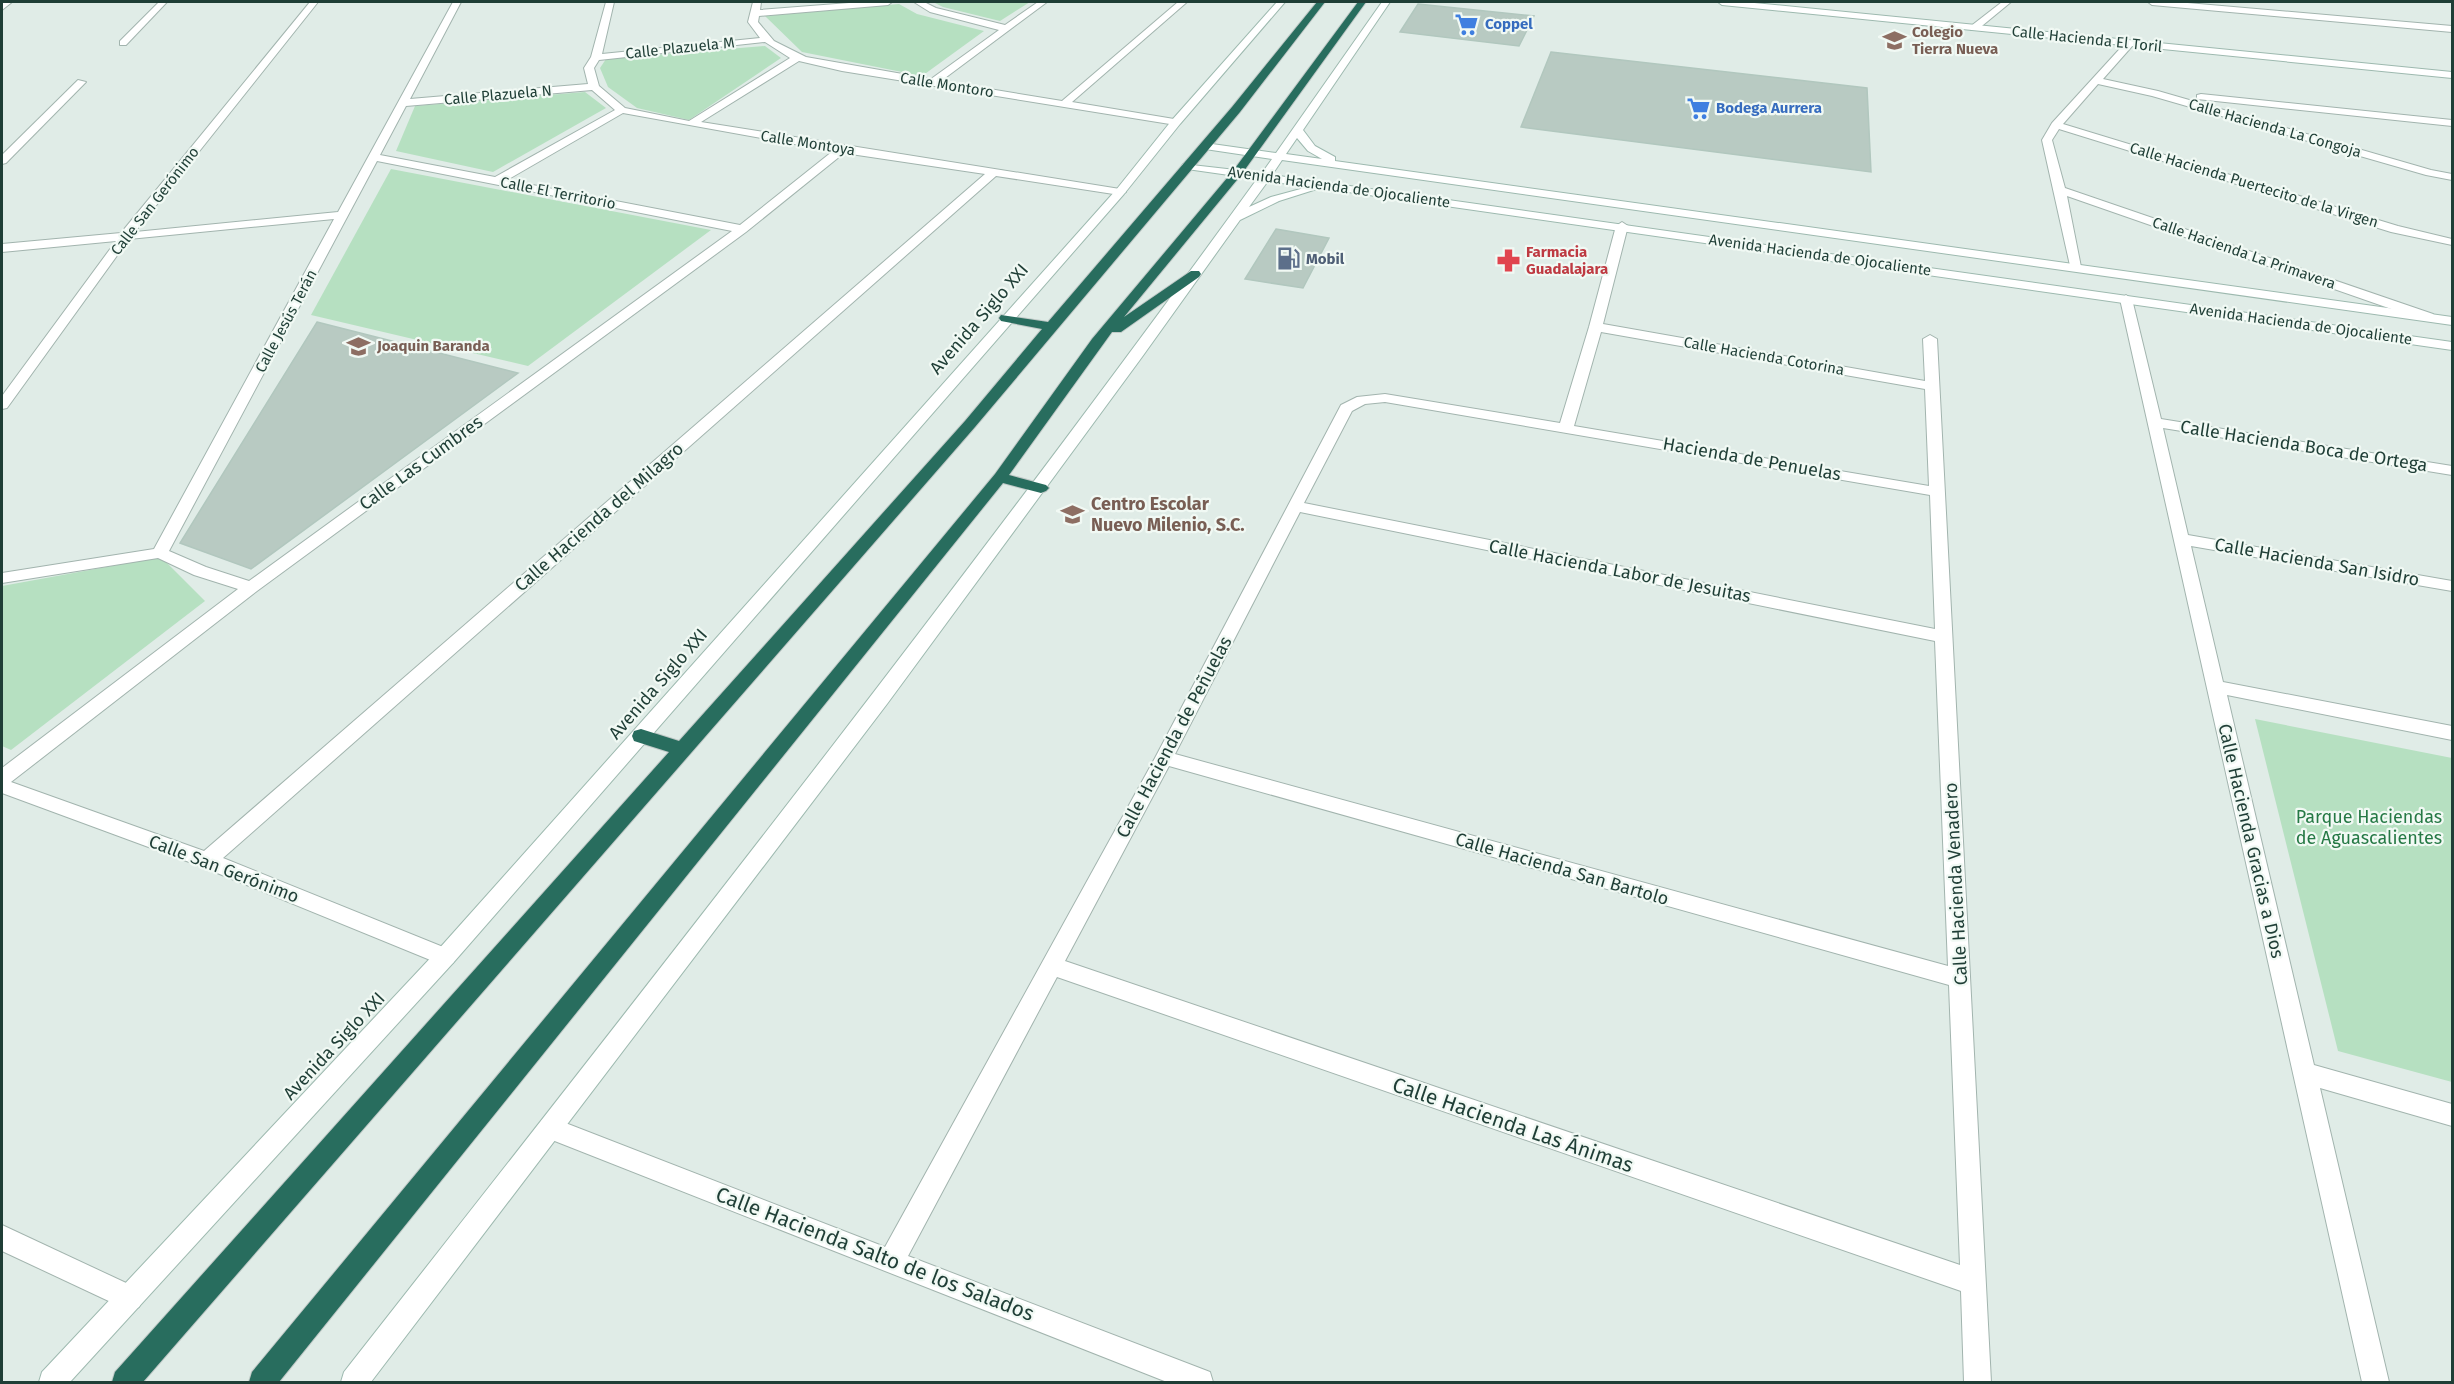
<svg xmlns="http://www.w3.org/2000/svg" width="2454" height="1384" font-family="'Fira Sans',sans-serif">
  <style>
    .green { fill: #b6e0c1 }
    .building { fill: #b8cac2; stroke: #b1c7be; stroke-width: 1.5 }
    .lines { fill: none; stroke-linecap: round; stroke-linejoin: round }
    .street-casing { stroke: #a2b4ae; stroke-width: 2 }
    .secondary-casing { stroke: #9db9af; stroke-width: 2 }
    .highway-casing { stroke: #c0c9c7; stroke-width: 2 }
    .street { fill: #fff; fill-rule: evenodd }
    .secondary { fill: #fff; fill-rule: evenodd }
    .highway { fill: #286d5e; fill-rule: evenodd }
    .labels { text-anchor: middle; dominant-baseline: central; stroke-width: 4.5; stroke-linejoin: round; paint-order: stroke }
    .far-shop-label { font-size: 15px; font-weight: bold; fill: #366cbe; stroke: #f1f9f4; text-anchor: start }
    .far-education-label { font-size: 15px; font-weight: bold; fill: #785e54; stroke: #f1f9f4; text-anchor: start }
    .far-street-label { font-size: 15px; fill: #1f3e36; stroke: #f1f9f4 }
    .far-health-label { font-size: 15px; font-weight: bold; fill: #be3a42; stroke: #f1f9f4; text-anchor: start }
    .far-service-label { font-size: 15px; font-weight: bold; fill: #4e5e75; stroke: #f1f9f4; text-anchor: start }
    .street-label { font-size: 18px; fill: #1f3e36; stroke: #f1f9f4 }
    .education-label { font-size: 18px; font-weight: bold; fill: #785e54; stroke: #f1f9f4; text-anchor: start }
    .park-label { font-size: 18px; fill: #257945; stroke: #f1f9f4 }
    .near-street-label { font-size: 21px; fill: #1f3e36; stroke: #f1f9f4 }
  </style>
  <rect width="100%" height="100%" fill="#e0ece7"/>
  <!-- green -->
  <g class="green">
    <path d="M933,2H1030L1000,21L943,7Z"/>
    <path d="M899,4L917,14L984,31L922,76L802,52L765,16Z"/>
    <path d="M765,46L781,58L689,120L637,108L608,87L600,68L606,59Z"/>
    <path d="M585,92L606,108L493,172L396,151L415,106Z"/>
    <path d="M391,169L711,230L528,366L311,315Z"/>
    <path d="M161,557L205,601L11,750L2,746V586Z"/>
    <path d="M2255,719L2452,758V1082L2338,1051Z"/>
  </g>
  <!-- building -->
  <g class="building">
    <path d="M1418,4L1534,16L1519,46L1400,32Z"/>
    <path d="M1551,52L1867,88L1871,172L1521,127Z"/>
    <path d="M1276,229L1329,238L1303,288L1245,279Z"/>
    <path d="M317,322L518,373L251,569L180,543Z"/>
  </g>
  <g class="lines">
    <defs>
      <g id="street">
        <path d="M3,2H12L2,10Z"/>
        <path d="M159,2H167L126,45H120V41Z"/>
        <path d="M310,2H318L135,232L338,212L453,2H461L410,99L588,84L584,68L591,57L606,2H614L602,54L760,38L748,22L753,2H761L760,10L862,2H892L888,5L759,16L758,22L774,41L806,57L931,79L999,30L930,12L914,2H924L936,8L1005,25L1038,2H1047L941,81L1062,101L1178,2H1187L1072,102L1180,120L1181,122L1176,125L842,71L799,61L701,122L1120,189L1126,192L1120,195L996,176L223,858L453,951L456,957L453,963L445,966L200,866L2,793V768L238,589L194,575L158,558L2,583V573L154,549L334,219L129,239L7,408L2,409V396L116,241L2,252V244L121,233ZM765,42L790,58L689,121L625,108L599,86L594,68L599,60ZM592,90L615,110L495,177L380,155L406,106ZM623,113L833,151L740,225L507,180ZM844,153L985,174L204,851L11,782L257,591L746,232ZM377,161L732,231L249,581L206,567L169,551Z"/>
        <path d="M2002,2H2011L1977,30H1971V26Z"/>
        <path d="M2148,2H2176L2452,26V32L2152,5Z"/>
        <path d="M2129,41L2134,44L2103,79L2158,91L2431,170L2452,174V180L2426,175L2152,96L2098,84L2063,124L2398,226L2452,239V245L2391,232L2059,129L2052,140L2065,188L2433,314L2435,317L2433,320H2423L2067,196L2081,267L2079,270H2071L2042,140L2052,123L2126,42Z"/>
        <path d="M78,80L86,82L6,163L2,164V155Z"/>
        <path d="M2201,94L2452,120V126L2197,99V95Z"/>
        <path d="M1622,222L1628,226L1603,324L1925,381L1923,339L1930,335L1937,339L1991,1382H1964L1961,1291L1057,977L908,1256L1210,1372L1213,1382H1167L542,1136L538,1128L542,1120L550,1117L885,1247L1155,758L1341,405L1357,397L1385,394L1560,423L1589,327L1616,226ZM1601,332L1925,389L1929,486L1574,426ZM1385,402L1930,495L1935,629L1304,503L1352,411L1365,404ZM1300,512L1935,641L1948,966L1175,754ZM1169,766L1949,985L1960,1265L1065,961Z"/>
        <path d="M2126,295L2132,299L2161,419L2452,466V475L2163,428L2188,535L2452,581V591L2191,546L2223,682L2452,726V740L2227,695L2314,1065L2452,1104V1126L2320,1088L2389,1382H2362L2120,299Z"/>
        <path d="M2,1225L139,1289L143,1298L139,1307L130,1311L2,1251Z"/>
      </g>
      <g id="secondary">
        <path d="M1277,2H1285L1180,124L1124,194L453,963L70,1382H39L42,1372L437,951L1116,190L1172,120Z"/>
        <path d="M1382,2H1390L1303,130L1315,146L1335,157V161L2452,317V325L1282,160L1272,175L2452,342V350L1320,188L1279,201L1240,220L1142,357L887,704L371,1382H341L344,1372C653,978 963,585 1257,179L1187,169L1182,166L1183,164L1262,173L1272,159L1205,149L1200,146L1205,143L1276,153ZM1297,138L1308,151L1322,159L1286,154ZM1268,181L1308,187L1271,197L1249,207Z"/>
        <path d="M1718,2H1744L2452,72V78L1722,5Z"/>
      </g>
      <g id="highway">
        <path d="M1317,2H1325L1240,112L975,427L143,1382H112L115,1372L669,752L634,741L632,736L634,731L641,729L679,741L965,421L1042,329L1001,321L999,318L1001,315L1048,322L1232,107Z"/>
        <path d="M1358,2H1366L1241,175L1124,317L1191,271H1199L1201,274L1199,277L1121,332H1112L1009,475L1046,485L1049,488L1046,491L1041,493L1003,483L279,1382H249L252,1372L995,474L1092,339L1233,171Z"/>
      </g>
    </defs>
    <!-- street casing -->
    <use href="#street" class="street-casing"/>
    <!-- secondary casing -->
    <use href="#secondary" class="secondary-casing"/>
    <!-- highway casing -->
    <use href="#highway" class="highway-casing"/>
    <!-- street -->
    <use href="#street" class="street"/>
    <!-- secondary -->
    <use href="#secondary" class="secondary"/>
    <!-- highway -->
    <use href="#highway" class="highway"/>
  </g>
  <!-- icons -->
  <defs>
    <symbol id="supermarket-bare" viewBox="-9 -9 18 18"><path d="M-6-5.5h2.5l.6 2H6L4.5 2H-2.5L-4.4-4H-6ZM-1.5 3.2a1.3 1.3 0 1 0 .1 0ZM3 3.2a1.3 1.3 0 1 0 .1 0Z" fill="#3f7fe0" stroke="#f1f9f4" stroke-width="2.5" paint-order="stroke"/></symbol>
    <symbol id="school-bare" viewBox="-9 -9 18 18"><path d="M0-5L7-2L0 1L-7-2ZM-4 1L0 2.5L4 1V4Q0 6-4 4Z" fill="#8d6e63" stroke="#f1f9f4" stroke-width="2.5" paint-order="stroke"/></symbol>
    <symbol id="fuel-bare" viewBox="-9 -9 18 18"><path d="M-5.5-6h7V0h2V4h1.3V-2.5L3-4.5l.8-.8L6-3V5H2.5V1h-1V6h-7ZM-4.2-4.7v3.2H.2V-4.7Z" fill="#5c6f8a" stroke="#f1f9f4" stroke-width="2.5" paint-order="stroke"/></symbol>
    <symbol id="pharmacy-bare" viewBox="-9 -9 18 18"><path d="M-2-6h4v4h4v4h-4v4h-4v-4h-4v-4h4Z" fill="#e0444e" stroke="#f1f9f4" stroke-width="2.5" paint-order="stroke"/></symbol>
  </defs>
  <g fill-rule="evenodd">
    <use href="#supermarket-bare" x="1450" y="8" width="33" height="33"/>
    <use href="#school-bare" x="1878" y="24" width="33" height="33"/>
    <use href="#supermarket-bare" x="1682" y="92" width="33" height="33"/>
    <use href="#fuel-bare" x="1272" y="242" width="33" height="33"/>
    <use href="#pharmacy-bare" x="1492" y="244" width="33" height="33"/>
    <use href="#school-bare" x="342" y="330" width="33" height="33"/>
    <use href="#school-bare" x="1056" y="498" width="33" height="33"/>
  </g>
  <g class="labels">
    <!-- far-shop labels -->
    <g class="far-shop-label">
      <text x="1485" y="24">Coppel</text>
      <text x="1716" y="108">Bodega Aurrera</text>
    </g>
    <!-- far-education labels -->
    <g class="far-education-label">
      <text x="1912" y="32">Colegio<tspan x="1912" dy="17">Tierra Nueva</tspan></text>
      <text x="377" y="346">Joaquin Baranda</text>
    </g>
    <!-- far-street labels -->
    <g class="far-street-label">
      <text transform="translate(2087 39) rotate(6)">Calle Hacienda El Toril</text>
      <text transform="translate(680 48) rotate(-6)">Calle Plazuela M</text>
      <text transform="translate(947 85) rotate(9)">Calle Montoro</text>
      <text transform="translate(498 95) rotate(-5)">Calle Plazuela N</text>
      <text transform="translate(2275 128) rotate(16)">Calle Hacienda La Congoja</text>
      <text transform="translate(808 143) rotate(9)">Calle Montoya</text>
      <text transform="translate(2254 185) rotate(17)">Calle Hacienda Puertecito de la Virgen</text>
      <text transform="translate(1339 187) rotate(8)">Avenida Hacienda de Ojocaliente</text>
      <text transform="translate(558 193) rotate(11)">Calle El Territorio</text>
      <text transform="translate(155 201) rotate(-52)">Calle San Gerónimo</text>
      <text transform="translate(2244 253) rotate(19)">Calle Hacienda La Primavera</text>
      <text transform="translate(1820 255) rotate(8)">Avenida Hacienda de Ojocaliente</text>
      <text transform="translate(286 321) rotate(-62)">Calle Jesús Terán</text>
      <text transform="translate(2301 324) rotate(8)">Avenida Hacienda de Ojocaliente</text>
      <text transform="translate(1764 356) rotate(10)">Calle Hacienda Cotorina</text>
    </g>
    <!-- far-health labels -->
    <g class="far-health-label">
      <text x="1526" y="252">Farmacia<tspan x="1526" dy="17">Guadalajara</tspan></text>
    </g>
    <!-- far-service labels -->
    <g class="far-service-label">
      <text x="1306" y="259">Mobil</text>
    </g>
    <!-- street labels -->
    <g class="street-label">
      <text transform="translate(979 319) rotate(-49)">Avenida Siglo XXI</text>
      <text transform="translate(2304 446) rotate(9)">Calle Hacienda Boca de Ortega</text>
      <text transform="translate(1752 459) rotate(10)">Hacienda de Penuelas</text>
      <text transform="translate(421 463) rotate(-36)">Calle Las Cumbres</text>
      <text transform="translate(599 517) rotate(-41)">Calle Hacienda del Milagro</text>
      <text transform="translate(2317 562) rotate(10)">Calle Hacienda San Isidro</text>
      <text transform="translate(1620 571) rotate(11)">Calle Hacienda Labor de Jesuitas</text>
      <text transform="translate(658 684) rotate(-49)">Avenida Siglo XXI</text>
      <text transform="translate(1174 737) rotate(-62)">Calle Hacienda de Peñuelas</text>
      <text transform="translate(2251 841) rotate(77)">Calle Hacienda Gracias a Dios</text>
      <text transform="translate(224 869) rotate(21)">Calle San Gerónimo</text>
      <text transform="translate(1562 869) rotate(16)">Calle Hacienda San Bartolo</text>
      <text transform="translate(1956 884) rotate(-93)">Calle Hacienda Venadero</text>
      <text transform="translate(334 1046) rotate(-47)">Avenida Siglo XXI</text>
    </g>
    <!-- education labels -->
    <g class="education-label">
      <text x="1091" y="504">Centro Escolar<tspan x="1091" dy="21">Nuevo Milenio, S.C.</tspan></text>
    </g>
    <!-- park labels -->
    <g class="park-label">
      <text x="2369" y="817">Parque Haciendas<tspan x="2369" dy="21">de Aguascalientes</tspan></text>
    </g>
    <!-- near-street labels -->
    <g class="near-street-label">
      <text transform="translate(1513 1125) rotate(19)">Calle Hacienda Las Ánimas</text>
      <text transform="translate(875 1254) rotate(21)">Calle Hacienda Salto de los Salados</text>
    </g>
  </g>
  <!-- border -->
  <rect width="2454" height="1384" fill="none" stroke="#1f3e36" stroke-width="6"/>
</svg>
